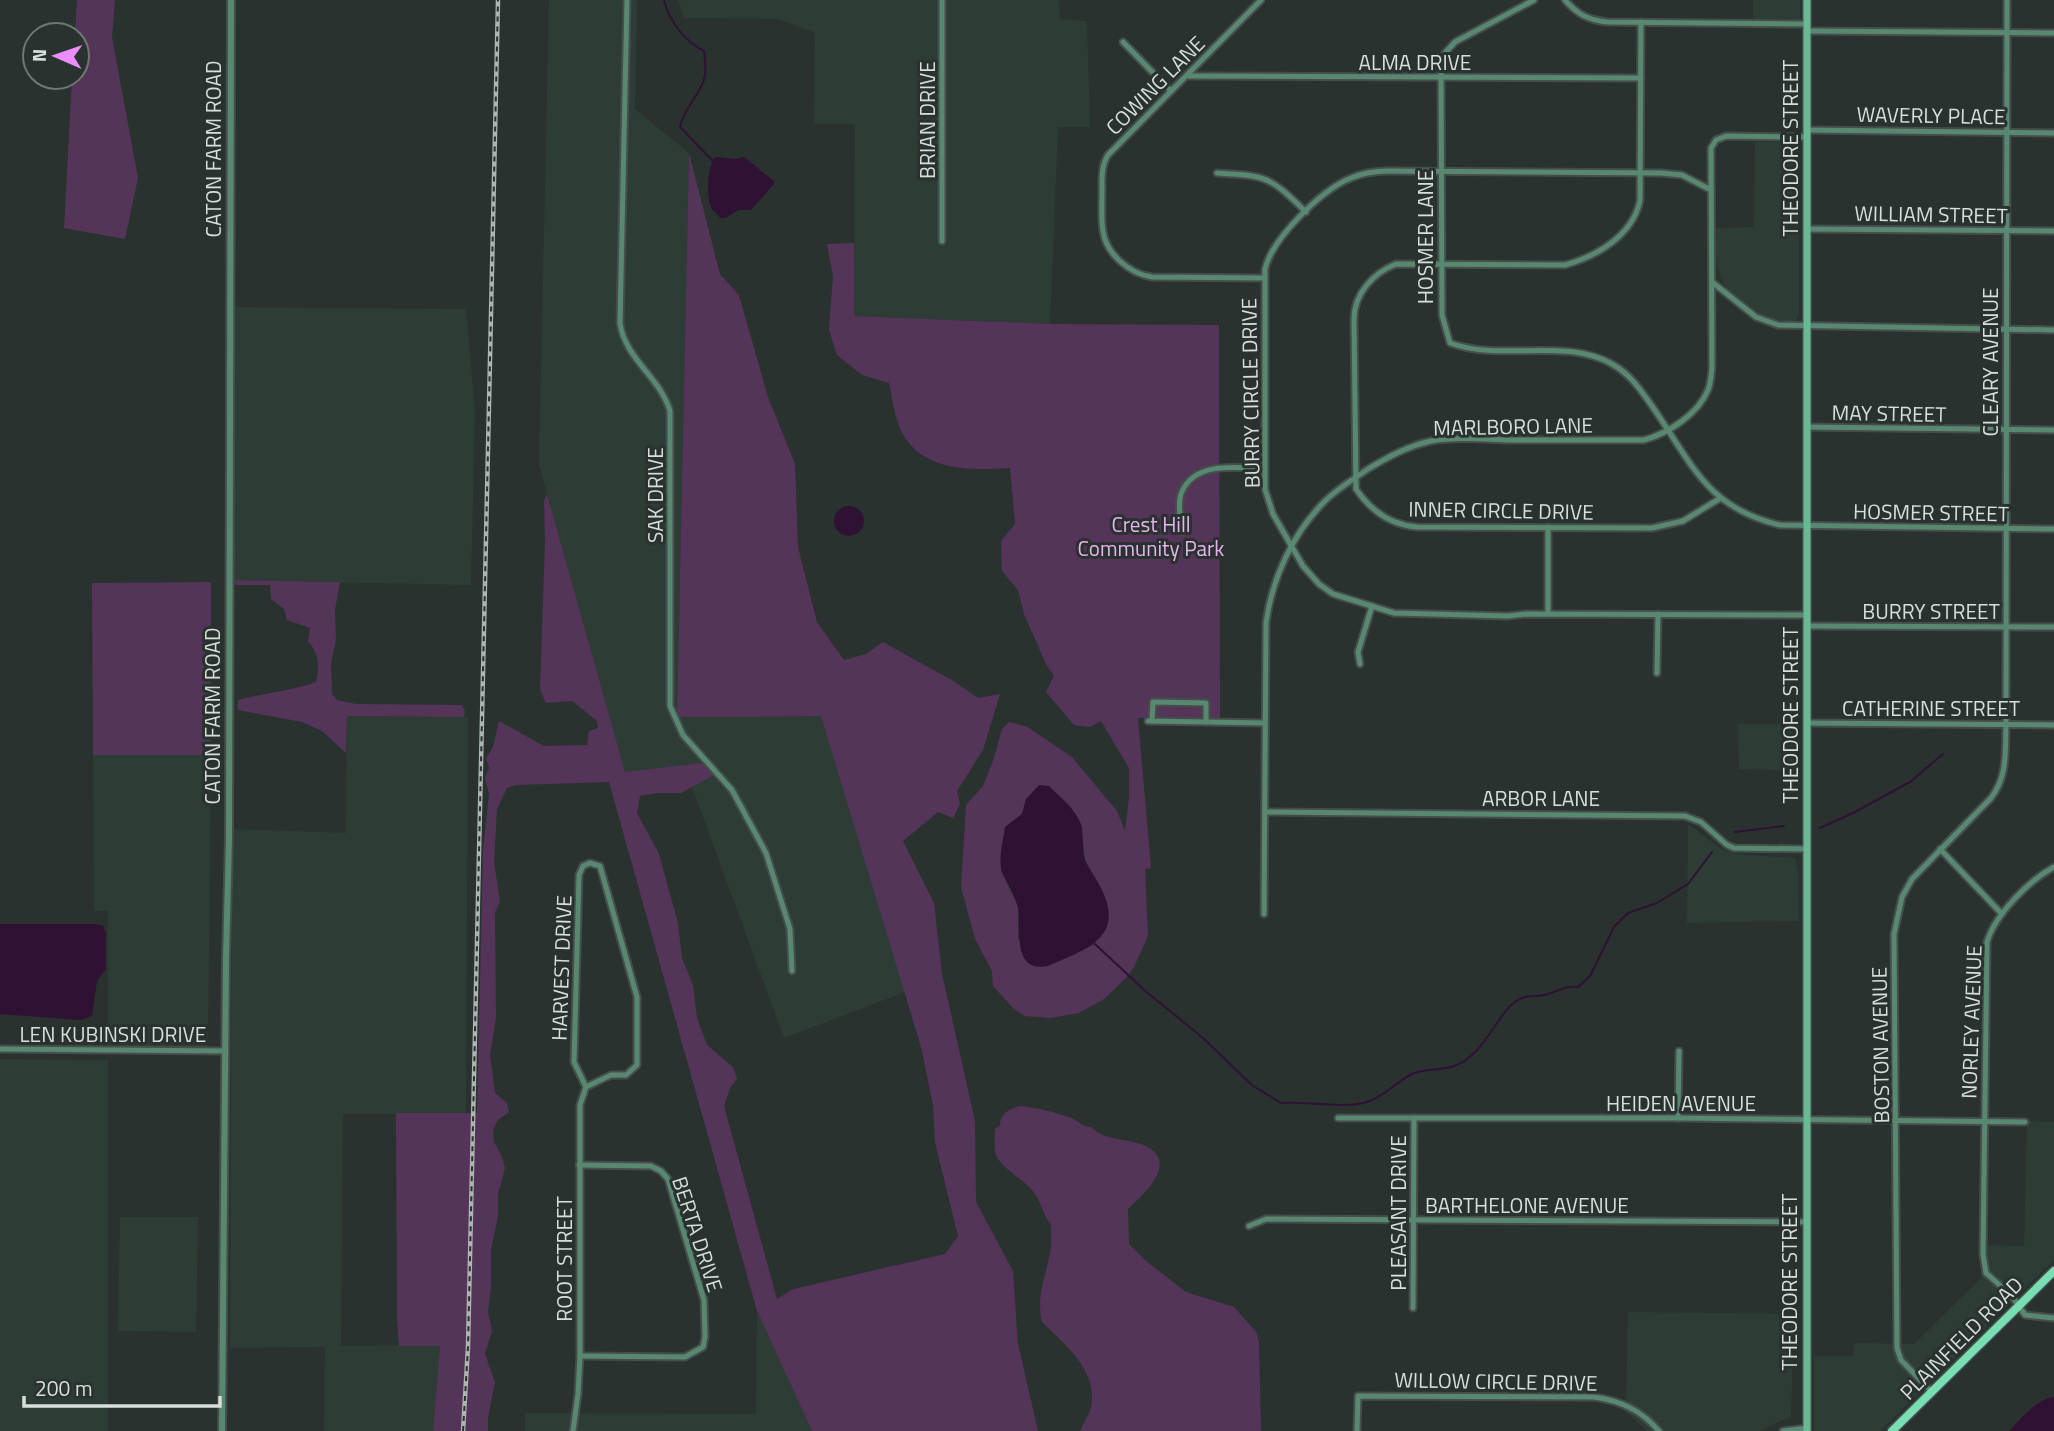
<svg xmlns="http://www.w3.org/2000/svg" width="2054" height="1431" font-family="'Titillium Web',sans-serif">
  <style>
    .built { fill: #2d3d36 }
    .green { fill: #543559; fill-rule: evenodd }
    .water { fill: #2f1134 }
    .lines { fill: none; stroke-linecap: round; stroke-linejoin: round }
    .stream { stroke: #2f1134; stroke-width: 2 }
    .minor-casing { stroke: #454e4a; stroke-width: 9 }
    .tertiary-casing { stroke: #454e4a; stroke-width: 10 }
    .secondary-casing { stroke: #454e4a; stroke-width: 10 }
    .primary-casing { stroke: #454e4a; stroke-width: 11 }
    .minor { stroke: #588772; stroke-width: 5 }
    .tertiary { stroke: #588772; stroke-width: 6 }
    .secondary { stroke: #6bb897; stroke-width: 7 }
    .primary { stroke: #78deb4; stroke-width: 8 }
    .rail-casing { stroke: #adb4b1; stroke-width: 4.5 }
    .rail { stroke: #29322e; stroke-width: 2; stroke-dasharray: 5; stroke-linecap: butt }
    .labels { text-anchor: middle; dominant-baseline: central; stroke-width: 6; stroke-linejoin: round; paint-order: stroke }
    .street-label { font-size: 21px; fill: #d8dedb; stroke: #29322e }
    .park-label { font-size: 21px; fill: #e8b2f1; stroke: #29322e }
  </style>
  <rect width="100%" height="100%" fill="#29322e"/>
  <!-- built -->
  <g class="built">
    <path d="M549,0H637L635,109L689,153L677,716L821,715L905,992L784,1038L692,787L713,775L703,763L625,773L539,465Z"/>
    <path d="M678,0H1059L1060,19L1087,21L1090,127H1058L1050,324L854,316L855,124H814L815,33L778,19L684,18Z"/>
    <path d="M1753,0H1800V29L1753,28Z"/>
    <path d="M1755,142H1799V315L1795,322L1789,324L1761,317L1740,303L1730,293L1721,279L1715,256V228L1754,227Z"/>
    <path d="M233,307L466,309L475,411L471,585L233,580Z"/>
    <path d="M347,716L468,717L466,1114H343L341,1346L440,1345L433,1431H324L325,1347L230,1348L232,829L346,833Z"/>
    <path d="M1738,724H1799V771L1739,769Z"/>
    <path d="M93,755H211L208,1048L108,1047V911H94Z"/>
    <path d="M1688,824L1723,850L1736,854L1795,858L1798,873L1799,921L1687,923Z"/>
    <path d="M0,1059L108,1060V1431H0Z"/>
    <path d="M2027,1121L2054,1122V1260L1880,1431H1814V1356H1853L1854,1343L1914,1344L1982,1277L1986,1245L2024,1246Z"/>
    <path d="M120,1217H198L196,1332L118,1331Z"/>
    <path d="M757,1311L812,1431H525V1413L756,1414Z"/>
    <path d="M1628,1312L1794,1314L1791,1418L1782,1420L1760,1431H1647L1626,1412Z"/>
  </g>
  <!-- green -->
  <g class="green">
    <path d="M77,0H115L112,37L138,178L125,239L64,228L72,77H77V35H75Z"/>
    <path d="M689,153L720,274L739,295L768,397L795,464L798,547L817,622L844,660L866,654L883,642L955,682L978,698L1000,694L983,750L957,791L960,804L953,818L938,812L903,841L934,903L942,974L975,1121L976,1202L1013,1271L1018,1344L1038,1431H812L757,1311L609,782L516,785L507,788L497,809L494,862L500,902L495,912L496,1017L490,1055L495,1093L507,1103L509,1112L497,1121L493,1131L494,1142L502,1157L505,1168L498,1194V1215L491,1250V1287L488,1312L492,1331L485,1354L495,1382L488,1418V1431H433L440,1346H399L397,1319L396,1113H477L483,849L489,794L485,778L489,768L486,758L493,747L499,721L544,746L587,745L589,731L598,728L597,721L572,701L546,703L540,690L545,542L544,500L547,494L625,772L703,763L714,775L681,793H658L640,796L637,813L659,854L678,923L682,958L693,985L697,1018L707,1045L733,1067L737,1079L730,1088L724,1106L777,1299L793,1289L945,1254L958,1236L935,1142L933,1105L921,1047L821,716L677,717Z"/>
    <path d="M854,243V316L1050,324L1219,325L1220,719L1138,718L1151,868L1145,869L1148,936L1134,967L1126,978L1104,999L1079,1013L1050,1018L1025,1016L1015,1010L993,986L992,971L975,939L961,887L966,805L983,786L993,761L1002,729L1009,722L1026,726L1072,757L1117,811L1125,831L1129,798V768L1101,721L1090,727L1074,725L1046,692L1054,676L1046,664L1024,614L1018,590L1002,571L1001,541L1015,524L1010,468C969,471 918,472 899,426C894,413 892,397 889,383L862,375L837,355L829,330L833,276L827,244ZM1060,797L1070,806L1081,824L1085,860L1100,886L1095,944L1048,966L1036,967L1018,939V906L1001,871L1005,828L1022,814L1026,799Z"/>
    <path d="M233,580L340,582L335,610L336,640L331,663L332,694L337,700L356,704L462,705L465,712L464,717L347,716L346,753L322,731L302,722L238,710V700C264,693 291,691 316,682C320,665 319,654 308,641L310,628L287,620L284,609L271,599L270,585H236Z"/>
    <path d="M211,582V755H93L92,583Z"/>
    <path d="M1020,1106C1038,1108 1054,1112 1071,1118C1079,1121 1082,1127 1091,1127C1105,1141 1126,1138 1143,1145C1181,1160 1145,1194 1128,1209L1129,1244L1146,1261L1186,1292L1234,1307L1257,1333L1259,1343L1261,1431H1080C1083,1424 1087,1418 1090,1411C1101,1372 1065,1345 1042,1322C1036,1298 1045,1277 1050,1254C1052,1245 1051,1234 1051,1224C1042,1215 1042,1202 1033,1191C1024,1180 1002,1168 997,1157C993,1150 995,1137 995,1129L1000,1125C1000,1113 1010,1109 1020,1106Z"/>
  </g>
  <!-- water -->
  <g class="water">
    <path d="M715,157L735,159L744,157L774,181V184L751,210H738L726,218H720C720,217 713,210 712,209C706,197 707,168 715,157Z"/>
    <circle cx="849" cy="521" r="15"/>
    <path d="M1039,785L1049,786C1061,798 1078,811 1082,828C1083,838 1082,851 1085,860C1089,870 1096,878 1101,888C1126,938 1086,949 1048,966C1011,973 1022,928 1018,908C1015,895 1007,883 1002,872C998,860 1003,840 1005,827L1022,814L1026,799Z"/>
    <path d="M0,924H96L103,926L106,933V969L97,981L92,1016L81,1020L0,1014Z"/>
    <path d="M2054,1397V1431H2009C2022,1418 2035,1400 2054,1397Z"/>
  </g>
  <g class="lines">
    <!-- stream -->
    <g class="stream">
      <path d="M664,0C669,22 686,42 704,51C705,59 706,68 705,75C702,94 684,106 680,127L712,160"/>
      <path d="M1820,828L1853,813L1910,782L1943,754"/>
      <path d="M1735,832L1784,826"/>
      <path d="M1095,944L1143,989L1203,1038L1253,1086L1281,1103C1306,1101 1344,1109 1367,1102C1384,1097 1396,1082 1412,1074C1426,1068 1441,1071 1454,1066C1488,1054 1497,1008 1522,998C1530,995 1540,997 1548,994C1560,990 1565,986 1578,987L1590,976L1614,927L1628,913L1657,903L1688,884L1712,852"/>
    </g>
    <defs>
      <g id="minor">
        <path d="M627,0L620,323C625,359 660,377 670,411V706L683,735L732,790L766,853L790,929L792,971"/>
        <path d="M1261,0L1108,155C1101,166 1102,179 1102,192C1102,205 1101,218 1103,231C1106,254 1130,274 1152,277L1264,278"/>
        <path d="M1534,0L1455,42L1445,53L1441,62L1442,315L1450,343C1502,362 1564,337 1612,364C1630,374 1640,389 1652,406C1692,463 1706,508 1780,525L2054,529"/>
        <path d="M1565,0C1578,15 1589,20 1607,22L1807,24"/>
        <path d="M1641,22L1640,201C1632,236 1597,256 1565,265L1396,264C1373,273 1354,294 1354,319L1356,489C1371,511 1391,525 1417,527L1652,528L1683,521L1719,499"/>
        <path d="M1807,31L2054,33"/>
        <path d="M1123,42L1171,91"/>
        <path d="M1189,76L1641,78"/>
        <path d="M1807,130L2054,133"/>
        <path d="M1217,173C1268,176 1269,176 1306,212"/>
        <path d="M1711,190L1682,175L1661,173L1388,171C1375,171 1363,173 1351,178C1321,190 1272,239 1265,269V489L1273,514L1303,566L1319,584L1333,594L1394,613L1508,616L1526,614L1807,615"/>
        <path d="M1807,229L2054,231"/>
        <path d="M942,241V0"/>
        <path d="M1712,282L1756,317L1778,325L2054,330"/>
        <path d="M1807,427L2054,430"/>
        <path d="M1182,532C1181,521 1177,506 1181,494C1193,461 1237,467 1264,469"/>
        <path d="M1548,614V527"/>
        <path d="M1807,626L2054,627"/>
        <path d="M1360,664L1358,652L1372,606"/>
        <path d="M1657,673L1658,614"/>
        <path d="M1148,721L1265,723"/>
        <path d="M1152,721L1153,702L1206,703V722"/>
        <path d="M1807,723L2054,725"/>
        <path d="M1265,812L1685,816L1701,822L1727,845L1734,848L1807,849"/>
        <path d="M1940,849L2002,914"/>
        <path d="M590,863L600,866L637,997V1065L626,1075H611L586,1087L574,1062L579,875L583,866Z"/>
        <path d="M2054,867C2028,881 1995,915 1987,942L1983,1254L1986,1273L2012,1296L2025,1315L2054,1318"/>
        <path d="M1264,914L1266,623C1272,578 1293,533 1325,501C1338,488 1354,479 1368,469C1388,457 1408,446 1431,441C1455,437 1481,439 1506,440C1552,440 1598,440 1644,440C1669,433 1698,414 1708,390C1711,383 1711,375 1712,368L1711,148L1716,140L1726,136L1807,137"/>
        <path d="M0,1049L225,1051"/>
        <path d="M1338,1118H1678L2025,1122"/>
        <path d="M1678,1118L1679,1051"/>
        <path d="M579,1165L651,1166L661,1171L668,1179L704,1300L705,1337L703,1347L685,1357L580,1356"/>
        <path d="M1249,1226L1266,1219L1807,1222"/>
        <path d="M1413,1308L1414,1118"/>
        <path d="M1931,1391L1901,1360L1897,1348L1894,934L1902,897L1912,879L1991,798C2008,776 2005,751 2006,725L2007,0"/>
        <path d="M573,1431L578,1394L580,1356V1105L586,1087"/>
        <path d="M1357,1431L1358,1396L1594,1397C1621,1401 1641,1410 1659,1431"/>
        <path d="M1783,1431L1807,1428"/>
      </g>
      <path id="tertiary" d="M222,1431L226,958L229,838L231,0"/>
      <path id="secondary" d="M1807,1431V0"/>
      <path id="primary" d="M1892,1431L2054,1271"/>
    </defs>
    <!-- minor casing -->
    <use href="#minor" class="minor-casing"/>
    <!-- tertiary casing -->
    <use href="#tertiary" class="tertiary-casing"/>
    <!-- secondary casing -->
    <use href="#secondary" class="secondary-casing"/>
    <!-- primary casing -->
    <use href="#primary" class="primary-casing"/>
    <!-- minor -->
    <use href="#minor" class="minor"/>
    <!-- tertiary -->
    <use href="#tertiary" class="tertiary"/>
    <!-- secondary -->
    <use href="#secondary" class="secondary"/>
    <!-- primary -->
    <use href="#primary" class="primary"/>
    <defs>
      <path id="rail" d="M463,1431L468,1347L498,0"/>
    </defs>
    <!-- rail casing -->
    <use href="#rail" class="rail-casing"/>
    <!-- rail -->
    <use href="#rail" class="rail"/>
  </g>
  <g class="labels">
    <!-- street labels -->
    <g class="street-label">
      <text x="1415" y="62">ALMA DRIVE</text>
      <text transform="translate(1155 85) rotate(-45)">COWING LANE</text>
      <text transform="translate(1931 115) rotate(1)">WAVERLY PLACE</text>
      <text transform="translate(927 120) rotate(-90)">BRIAN DRIVE</text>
      <text transform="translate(1790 148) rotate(-90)">THEODORE STREET</text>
      <text transform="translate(213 149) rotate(-90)">CATON FARM ROAD</text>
      <text transform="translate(1931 214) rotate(1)">WILLIAM STREET</text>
      <text transform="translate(1425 237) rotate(-90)">HOSMER LANE</text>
      <text transform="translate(1990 362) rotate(-90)">CLEARY AVENUE</text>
      <text transform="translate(1250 393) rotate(-91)">BURRY CIRCLE DRIVE</text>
      <text transform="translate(1889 413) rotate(1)">MAY STREET</text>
      <text transform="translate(1513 426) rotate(-1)">MARLBORO LANE</text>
      <text transform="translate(655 495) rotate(-90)">SAK DRIVE</text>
      <text transform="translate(1501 510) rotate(1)">INNER CIRCLE DRIVE</text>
      <text transform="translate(1931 512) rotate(1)">HOSMER STREET</text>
      <text x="1931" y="611">BURRY STREET</text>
      <text x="1931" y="708">CATHERINE STREET</text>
      <text transform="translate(1790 715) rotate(-90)">THEODORE STREET</text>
      <text transform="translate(212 716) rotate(-90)">CATON FARM ROAD</text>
      <text x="1541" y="798">ARBOR LANE</text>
      <text transform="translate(561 968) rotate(-88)">HARVEST DRIVE</text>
      <text transform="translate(1971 1022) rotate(-88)">NORLEY AVENUE</text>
      <text x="113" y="1034">LEN KUBINSKI DRIVE</text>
      <text transform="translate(1880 1045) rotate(-91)">BOSTON AVENUE</text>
      <text x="1681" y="1103">HEIDEN AVENUE</text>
      <text x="1527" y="1205">BARTHELONE AVENUE</text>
      <text transform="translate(1398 1213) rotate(-90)">PLEASANT DRIVE</text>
      <text transform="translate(698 1234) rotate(72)">BERTA DRIVE</text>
      <text transform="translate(564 1259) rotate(-90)">ROOT STREET</text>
      <text transform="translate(1789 1282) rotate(-90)">THEODORE STREET</text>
      <text transform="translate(1961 1338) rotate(-45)">PLAINFIELD ROAD</text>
      <text transform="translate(1496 1381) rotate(1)">WILLOW CIRCLE DRIVE</text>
    </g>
    <!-- park labels -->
    <g class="park-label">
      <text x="1151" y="524">Crest Hill<tspan x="1151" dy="24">Community Park</tspan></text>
    </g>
  </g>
  <!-- north arrow -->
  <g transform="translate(56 56) rotate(272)"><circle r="33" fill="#29322e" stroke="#6f7773" stroke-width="2"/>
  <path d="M0-5L12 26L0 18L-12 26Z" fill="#eb8dfb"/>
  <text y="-10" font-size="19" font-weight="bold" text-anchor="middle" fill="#d8dedb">N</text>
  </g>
  <!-- scale -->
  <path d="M24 1396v10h196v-10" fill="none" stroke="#d8dedb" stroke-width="3.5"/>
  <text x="35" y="1396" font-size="21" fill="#d8dedb" stroke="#29322e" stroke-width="5" paint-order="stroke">200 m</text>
</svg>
